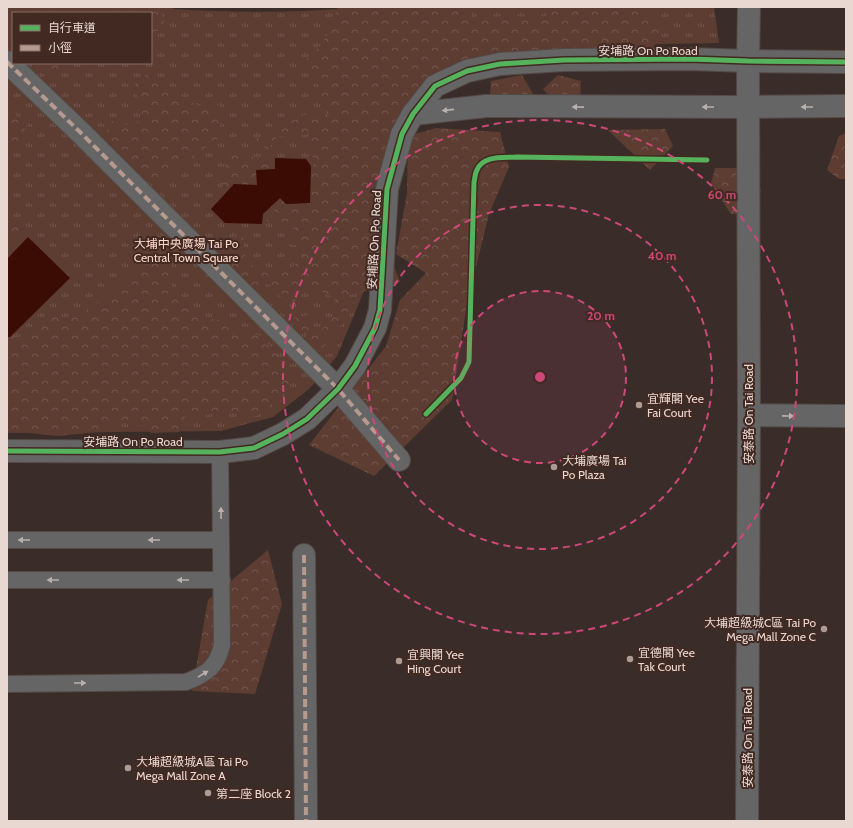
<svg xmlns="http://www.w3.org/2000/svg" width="853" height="828" font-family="Cabin,'Noto Sans TC',sans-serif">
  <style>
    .grass { fill: url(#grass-tufts); fill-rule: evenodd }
    .forest { fill: url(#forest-crowns) }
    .water { fill: #3a0c04 }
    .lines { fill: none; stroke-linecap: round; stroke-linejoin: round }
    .service-casing { stroke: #544946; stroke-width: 18 }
    .pedestrian-casing { stroke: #544946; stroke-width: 24 }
    .minor-casing { stroke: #544946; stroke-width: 24 }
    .tertiary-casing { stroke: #544946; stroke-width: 24 }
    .service { stroke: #656565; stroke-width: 16 }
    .pedestrian { stroke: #656565; stroke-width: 22 }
    .minor { stroke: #656565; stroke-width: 22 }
    .tertiary { stroke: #656565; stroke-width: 22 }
    .quiet { stroke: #b69a8f; stroke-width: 4; stroke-dasharray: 8 4; stroke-linecap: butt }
    .cycleway-casing { stroke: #422921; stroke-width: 8 }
    .cycleway { stroke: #56b35d; stroke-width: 5 }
    .oneway { fill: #bbb0ac }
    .ring { fill: none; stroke: #cc4879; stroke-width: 2; stroke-dasharray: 7 5 }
    .poi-dot { fill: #ac9c97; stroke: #422921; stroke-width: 1.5 }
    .labels { text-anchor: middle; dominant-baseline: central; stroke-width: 4; stroke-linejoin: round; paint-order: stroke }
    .street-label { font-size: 12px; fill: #e9d8d2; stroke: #422921 }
    .park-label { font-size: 12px; fill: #fed9cd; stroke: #422921 }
    .poi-label { font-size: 12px; fill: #e9d8d2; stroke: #422921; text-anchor: start }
    .centre { fill: #cc4879; stroke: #422921; stroke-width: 2 }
    .ring-label { font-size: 12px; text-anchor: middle; font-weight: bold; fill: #cc4879; stroke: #422921; stroke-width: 4; stroke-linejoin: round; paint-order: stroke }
  </style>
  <defs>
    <pattern id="grass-tufts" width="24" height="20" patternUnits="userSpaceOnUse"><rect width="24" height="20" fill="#5d3c31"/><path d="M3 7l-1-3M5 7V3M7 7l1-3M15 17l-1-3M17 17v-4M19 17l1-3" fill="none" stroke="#74574e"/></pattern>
    <pattern id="forest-crowns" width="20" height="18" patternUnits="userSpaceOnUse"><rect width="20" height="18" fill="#5d3c31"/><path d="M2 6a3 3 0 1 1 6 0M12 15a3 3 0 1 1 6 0" fill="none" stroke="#74574e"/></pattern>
  </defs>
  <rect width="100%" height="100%" fill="#3a2d29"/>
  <!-- grass -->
  <path class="grass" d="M7,7H171L174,9C236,13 298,13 360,7H714L719,43L470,47L416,76L364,291L337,356L309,389L273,417L221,431L7,433ZM13,13H151V63H13Z"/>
  <!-- forest -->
  <g class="forest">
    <path d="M7,7H62L57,13H13V48L7,38Z"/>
    <path d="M98,7H159L165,24L151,36V13H104Z"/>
    <path d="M338,7H470L472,17L546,16L549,7H625L657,18L662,33L649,55L479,57L433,74L398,119L389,254L400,282L349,295L348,316L319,354L305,342L306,333H291L295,317L311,315L310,330L320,332L334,315V298L308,285L299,292L294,303L278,295L267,282L263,280L258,287L250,292L216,256L228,239L243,237L245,259L257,269L262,270L293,267L309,248L292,245L293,227L266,221L278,205L300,189L318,168L313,159L310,134L277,137L268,150L254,140L306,114L329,118L306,60C325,43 331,30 338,7Z"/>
    <path d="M31,63H61L56,77Z"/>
    <path d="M148,73L174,97L202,106L219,104V138L157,184L106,149L108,120L135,127L143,111L133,86Z"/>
    <path d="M522,75L536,99L508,111L490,94L491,81Z"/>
    <path d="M558,75L581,81L580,102H555L543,89Z"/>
    <path d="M7,107L27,125L16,145L7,138Z"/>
    <path d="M436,128L500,132L509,167L489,214L467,304L452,400L374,476L309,445L386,346L400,300L426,273L396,254L407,193L408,136Z"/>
    <path d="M665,129L673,146L650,170L608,130Z"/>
    <path d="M846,133V179H839L827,170L839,136Z"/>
    <path d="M236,149L243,156L264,159L272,161L273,174L264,178L235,197L221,195L226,159Z"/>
    <path d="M715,168H741L755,174L761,191L740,214H731L711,184Z"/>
    <path d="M7,215L24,234L7,252Z"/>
    <path d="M172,260L169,283L203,318L230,321L233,334L259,335L278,355L291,382L282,396L256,416L231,412L185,417L179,432L151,433L141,423H119L100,432L57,436L11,431L7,432V328L20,341L49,312L64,320L85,311L114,290L142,266Z"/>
    <path d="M268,550L282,604L255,694L192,691L208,600Z"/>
  </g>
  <!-- water -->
  <g class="water">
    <path d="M275,158L306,159L311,166L310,203L286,204L280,198L263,214L262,224L225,223L211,209L234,184L257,185L256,170L275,169Z"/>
    <path d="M28,237L70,278L10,337H7V259Z"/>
  </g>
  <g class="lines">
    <defs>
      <g id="service">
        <path d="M7,540H221"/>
        <path d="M7,580H222"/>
        <path d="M7,684L186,682C207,674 217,667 222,645L220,452"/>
      </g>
      <g id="pedestrian">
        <path d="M7,62L80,132L338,389L399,460"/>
        <path d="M304,555L306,821"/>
      </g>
      <g id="minor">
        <path d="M413,114L486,106L747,107"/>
        <path d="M749,415L846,416"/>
        <path d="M7,451L220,452L254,448L283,434L307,419L338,389L355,366L375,328L380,310L387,189L402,134L413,114L435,86L467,71L500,64L564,60L690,59L748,61L749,7"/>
      </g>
      <g id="tertiary">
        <path d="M747,107L846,106"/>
        <path d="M747,821L749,415L748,61L846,62"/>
      </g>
    </defs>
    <!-- service casing -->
    <use href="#service" class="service-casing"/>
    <!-- pedestrian casing -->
    <use href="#pedestrian" class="pedestrian-casing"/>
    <!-- minor casing -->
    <use href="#minor" class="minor-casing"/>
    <!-- tertiary casing -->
    <use href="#tertiary" class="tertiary-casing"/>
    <!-- service -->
    <use href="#service" class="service"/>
    <!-- pedestrian -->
    <use href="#pedestrian" class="pedestrian"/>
    <!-- minor -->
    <use href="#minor" class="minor"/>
    <!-- tertiary -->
    <use href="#tertiary" class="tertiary"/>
    <!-- quiet -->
    <g class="quiet">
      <path d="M7,62L80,132L338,389L399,460"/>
      <path d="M304,555L306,821"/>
    </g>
    <defs>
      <g id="cycleway">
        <path d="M426,414L461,378L469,362L474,182C475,178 475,173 477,170C483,155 504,158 517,157L707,160"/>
        <path d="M7,451L220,452L254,448L283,434L307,419L338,389L355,366L375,328L380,310L387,189L402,134L413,114L435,86L467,71L500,64L564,60L690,59L748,61L846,62"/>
      </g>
    </defs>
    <!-- cycleway casing -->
    <use href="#cycleway" class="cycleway-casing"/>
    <!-- cycleway -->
    <use href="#cycleway" class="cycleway"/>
  </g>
  <!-- one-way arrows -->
  <defs><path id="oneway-solid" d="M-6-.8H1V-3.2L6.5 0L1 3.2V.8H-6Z"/></defs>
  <g class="oneway">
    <use href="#oneway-solid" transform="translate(578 107) rotate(-179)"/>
    <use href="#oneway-solid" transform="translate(708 107) rotate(180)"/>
    <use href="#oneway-solid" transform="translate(807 107) rotate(180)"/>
    <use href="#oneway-solid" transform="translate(448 110) rotate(174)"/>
    <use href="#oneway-solid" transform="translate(788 416) rotate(1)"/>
    <use href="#oneway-solid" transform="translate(221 513) rotate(-91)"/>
    <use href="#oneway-solid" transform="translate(24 540) rotate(180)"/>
    <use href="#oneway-solid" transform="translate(154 540) rotate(180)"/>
    <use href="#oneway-solid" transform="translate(53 580) rotate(-180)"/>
    <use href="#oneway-solid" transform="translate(183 580) rotate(-180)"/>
    <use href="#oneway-solid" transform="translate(203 674) rotate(-31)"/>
    <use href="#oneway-solid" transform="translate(80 683)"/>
  </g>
  <!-- distance rings -->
  <circle cx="540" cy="377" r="86" fill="#cc4879" fill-opacity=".12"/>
  <g class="ring">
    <circle cx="540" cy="377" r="86"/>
    <circle cx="540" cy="377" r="172"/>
    <circle cx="540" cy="377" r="257"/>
  </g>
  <!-- markers -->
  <g class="poi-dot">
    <circle cx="639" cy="405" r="4"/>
    <circle cx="554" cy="467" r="4"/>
    <circle cx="824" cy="629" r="4"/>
    <circle cx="630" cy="659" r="4"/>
    <circle cx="399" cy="661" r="4"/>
    <circle cx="128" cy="768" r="4"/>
    <circle cx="208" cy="793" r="4"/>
  </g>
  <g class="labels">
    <!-- street labels -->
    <g class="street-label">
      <text x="648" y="50">安埔路 On Po Road</text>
      <text transform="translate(374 240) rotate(-87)">安埔路 On Po Road</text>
      <text transform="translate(748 414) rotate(-90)">安泰路 On Tai Road</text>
      <text x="133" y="441">安埔路 On Po Road</text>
      <text transform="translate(747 738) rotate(-90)">安泰路 On Tai Road</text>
    </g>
    <!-- park labels -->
    <g class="park-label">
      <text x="186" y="243">大埔中央廣場 Tai Po<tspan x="186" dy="14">Central Town Square</tspan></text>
    </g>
    <!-- poi labels -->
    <g class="poi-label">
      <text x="647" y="398">宜輝閣 Yee<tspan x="647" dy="14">Fai Court</tspan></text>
      <text x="562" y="460">大埔廣場 Tai<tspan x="562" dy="14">Po Plaza</tspan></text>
      <text x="816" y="622" text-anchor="end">大埔超級城C區 Tai Po<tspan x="816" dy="14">Mega Mall Zone C</tspan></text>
      <text x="638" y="652">宜德閣 Yee<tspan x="638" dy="14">Tak Court</tspan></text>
      <text x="407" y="654">宜興閣 Yee<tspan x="407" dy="14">Hing Court</tspan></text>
      <text x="136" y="761">大埔超級城A區 Tai Po<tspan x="136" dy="14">Mega Mall Zone A</tspan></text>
      <text x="216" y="793">第二座 Block 2</text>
    </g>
  </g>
  <circle cx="540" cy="377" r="6" class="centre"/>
  <g class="ring-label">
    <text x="722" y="199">60 m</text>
    <text x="662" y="260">40 m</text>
    <text x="601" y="320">20 m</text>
  </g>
  <!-- border -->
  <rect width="853" height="828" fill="none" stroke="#e9d8d2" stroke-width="16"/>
  <!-- legend -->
  <rect x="12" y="12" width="140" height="52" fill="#422921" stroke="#856f68"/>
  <rect x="20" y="25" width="20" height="6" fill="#56b35d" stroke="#856f68"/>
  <text x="48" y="32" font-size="12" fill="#e9d8d2">自行車道</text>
  <rect x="20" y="45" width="20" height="6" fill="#b69a8f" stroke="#856f68"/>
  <text x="48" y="52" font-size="12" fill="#e9d8d2">小徑</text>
</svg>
